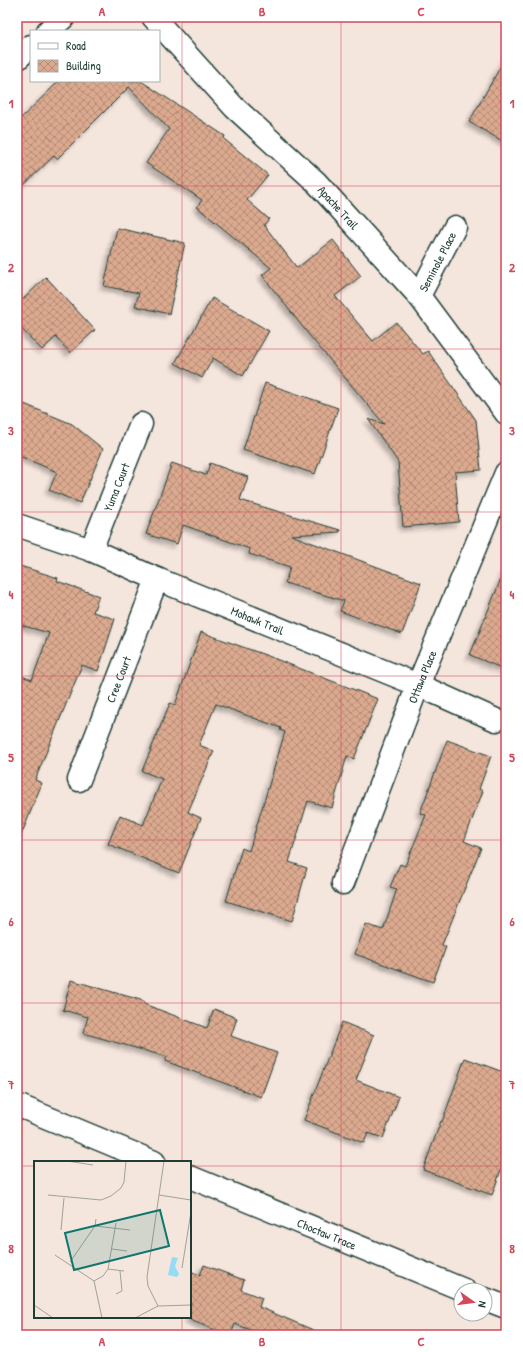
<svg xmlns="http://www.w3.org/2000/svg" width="523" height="1352" font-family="'Patrick Hand',sans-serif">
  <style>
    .building { fill: url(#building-cross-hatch); stroke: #1f3d34; filter: url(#shadow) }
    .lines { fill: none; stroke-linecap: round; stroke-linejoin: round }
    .minor-casing { stroke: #1f3d34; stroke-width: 25 }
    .minor { stroke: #fff; stroke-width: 22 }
    .grid { fill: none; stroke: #d1495b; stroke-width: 1; stroke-opacity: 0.55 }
    .labels { text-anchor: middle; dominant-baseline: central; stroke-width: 3.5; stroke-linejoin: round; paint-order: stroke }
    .street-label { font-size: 12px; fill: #1f3d34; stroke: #fff }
    .inset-road { fill: none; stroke: #9fa299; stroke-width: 1 }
    .view { fill: #0f766e; fill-opacity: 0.15; stroke: #0f766e; stroke-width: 2 }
    .inset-edge { fill: none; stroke: #1f3d34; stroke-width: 2 }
    .neatline { fill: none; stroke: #d1495b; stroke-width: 1.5 }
    .grid-label { font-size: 13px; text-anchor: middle; font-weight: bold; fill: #d1495b }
  </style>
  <defs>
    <pattern id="building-cross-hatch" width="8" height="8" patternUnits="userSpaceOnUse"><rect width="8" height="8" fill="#dca98f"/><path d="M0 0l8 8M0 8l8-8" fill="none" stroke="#b28b76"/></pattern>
    <filter id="shadow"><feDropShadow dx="-3.5" dy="3.5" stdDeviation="2" flood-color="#0004"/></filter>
  </defs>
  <rect width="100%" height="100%" fill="#f4e5dd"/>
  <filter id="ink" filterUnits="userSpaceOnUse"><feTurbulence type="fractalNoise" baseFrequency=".025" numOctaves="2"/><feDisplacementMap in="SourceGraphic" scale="8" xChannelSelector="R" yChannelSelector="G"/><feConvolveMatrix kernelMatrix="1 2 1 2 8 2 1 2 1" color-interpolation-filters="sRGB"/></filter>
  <g filter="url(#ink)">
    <!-- building -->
    <g class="building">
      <path d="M506,57V143L469,122Z"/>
      <path d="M59,81H141L225,136L224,139L268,175L247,200L269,219L264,225L297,268L333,240L361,276L335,296L373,341L396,322L423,354L428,351L476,420L481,470L455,472L459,522L403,527L398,462L368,419L384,424L309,335L262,275L271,268L197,207L202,200L146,163L169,129L129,87L57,159L54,156L17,192V122Z"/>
      <path d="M117,228L185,243L169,314L135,306L139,293L104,286Z"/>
      <path d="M46,277L95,330L70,353L56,337L42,350L17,324V305Z"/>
      <path d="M212,298L269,331L243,376L213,358L202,378L175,363Z"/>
      <path d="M265,383L338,408L315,474L243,450Z"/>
      <path d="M17,401L72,424L103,449L80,503L49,490L57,472L17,455Z"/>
      <path d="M172,463L206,475L210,463L248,477L240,500L340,530V532L291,535L421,583L402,634L340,611L344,601L285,583L290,567L249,554L250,549L183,525L177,544L146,534Z"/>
      <path d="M17,565L58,578L57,581L99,596L93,612L115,619L98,671L82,665L35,780L42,783L18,843H17V674L32,680L49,633L17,624Z"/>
      <path d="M505,569H506V670L470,655Z"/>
      <path d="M201,632L268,656L378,699L354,759L347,756L332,808L308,801L289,862L307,868L292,921L226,901L242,848L249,851L285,732L280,730L281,728L216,704L199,745L214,751L188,812L201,818L179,873L108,844L120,815L143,825L162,779L142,771L170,703L175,705Z"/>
      <path d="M447,740L491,756L479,789L483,791L464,841L481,848L442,945L446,947L433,982L355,954L366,924L383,930L397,889L390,887L400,864L405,866L426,815L420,813Z"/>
      <path d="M71,980L144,1001V1004L207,1028L214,1009L237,1018L231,1036L277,1053L261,1097L165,1061L167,1057L83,1033L88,1017L63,1010Z"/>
      <path d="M342,1022L374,1035L356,1080L399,1097L383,1138L368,1133L364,1143L304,1120Z"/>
      <path d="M465,1058L506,1073V1156L492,1195L423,1170L441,1121L442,1122Z"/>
      <path d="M204,1265L244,1280L241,1290L262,1298L259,1307L325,1335H264L235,1324L231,1335H228L190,1320V1271L200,1275Z"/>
    </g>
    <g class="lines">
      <defs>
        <g id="minor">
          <path id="s1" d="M153,17L234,107L316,182L419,296L506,413"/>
          <path d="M48,31L64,17"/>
          <path d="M17,59L31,46"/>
          <path id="s2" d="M419,296L455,227"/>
          <path id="s3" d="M17,525L91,550L157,579L418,685L496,720"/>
          <path id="s4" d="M91,550L141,424"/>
          <path id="s5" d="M79,780L157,579"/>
          <path id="s6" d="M343,883L418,685L506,473"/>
          <path d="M17,1105L154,1162"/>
          <path id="s7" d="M190,1177L464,1290"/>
          <path d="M485,1299L506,1307"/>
        </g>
      </defs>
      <!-- minor casing -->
      <use href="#minor" class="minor-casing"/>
      <!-- minor -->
      <use href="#minor" class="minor"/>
    </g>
  </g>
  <!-- grid -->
  <path class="grid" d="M182,17V1162M341,17V1335M17,186H506M17,349H506M17,512H506M17,676H506M17,840H506M17,1003H506M17,1166H35M190,1166H506M182,1317V1335"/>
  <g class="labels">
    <!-- street labels -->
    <g class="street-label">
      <text stroke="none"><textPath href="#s1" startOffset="266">Apache Trail</textPath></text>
      <text stroke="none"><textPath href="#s2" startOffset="39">Seminole Place</textPath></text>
      <text stroke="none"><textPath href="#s4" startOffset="68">Yuma Court</textPath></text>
      <text stroke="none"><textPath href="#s3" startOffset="259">Mohawk Trail</textPath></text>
      <text stroke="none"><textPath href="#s6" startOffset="221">Ottawa Place</textPath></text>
      <text stroke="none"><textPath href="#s5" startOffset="108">Cree Court</textPath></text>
      <text stroke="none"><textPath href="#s7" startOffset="148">Choctaw Trace</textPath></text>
    </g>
  </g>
  <!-- overview -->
  <g transform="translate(34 1161)">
    <rect width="157" height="157" fill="#f4e5dd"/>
    <path d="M138,96L144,97L141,105L145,113L143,116L134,114Z" fill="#94dcf6"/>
    <path class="inset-road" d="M33,0L59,4M14,34L67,39L77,35L87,27L90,21L92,0M125,34L157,39M61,65L96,69M27,69L30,37M78,88L93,90M21,94L60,120L68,157M36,101L61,65L62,58M148,107L157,51M74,108L90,110M60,120L69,115L74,108L82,62M82,133L88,130L86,110M0,144L19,157M124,145L114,125L113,116L130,0M101,157L124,145L157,144"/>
    <path class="view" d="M126,49L135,85L40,109L31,72Z"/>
    <rect width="157" height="157" class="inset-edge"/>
  </g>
  <!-- margin -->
  <rect width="523" height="1352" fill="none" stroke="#fff" stroke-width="44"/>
  <!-- legend -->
  <rect x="30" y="30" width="130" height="52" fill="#ffffff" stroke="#a5b1ae"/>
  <rect x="38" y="43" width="20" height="6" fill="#ffffff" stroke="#a5b1ae"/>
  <text x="66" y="50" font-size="12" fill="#1f3d34">Road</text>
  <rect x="38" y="60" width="20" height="12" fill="url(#building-cross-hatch)" stroke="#a5b1ae"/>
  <text x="66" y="70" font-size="12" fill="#1f3d34">Building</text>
  <!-- north arrow -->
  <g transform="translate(473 1302) rotate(104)"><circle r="19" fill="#ffffff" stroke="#a5b1ae"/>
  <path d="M0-3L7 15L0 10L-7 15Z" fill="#d1495b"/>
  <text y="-6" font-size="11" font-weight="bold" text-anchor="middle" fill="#1f3d34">N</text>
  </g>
  <rect x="22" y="22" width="479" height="1308" class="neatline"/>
  <g class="grid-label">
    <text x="102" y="16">A</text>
    <text x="262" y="16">B</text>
    <text x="421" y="16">C</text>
    <text x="11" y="108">1</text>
    <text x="512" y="108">1</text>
    <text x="11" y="272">2</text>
    <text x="512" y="272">2</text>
    <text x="11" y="435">3</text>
    <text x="512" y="435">3</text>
    <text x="11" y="599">4</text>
    <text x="512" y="599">4</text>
    <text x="11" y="762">5</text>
    <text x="512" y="762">5</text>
    <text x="11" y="926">6</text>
    <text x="512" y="926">6</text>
    <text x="11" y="1089">7</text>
    <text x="512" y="1089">7</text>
    <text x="11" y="1253">8</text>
    <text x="512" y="1253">8</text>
    <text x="102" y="1346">A</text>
    <text x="262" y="1346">B</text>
    <text x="421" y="1346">C</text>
  </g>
</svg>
